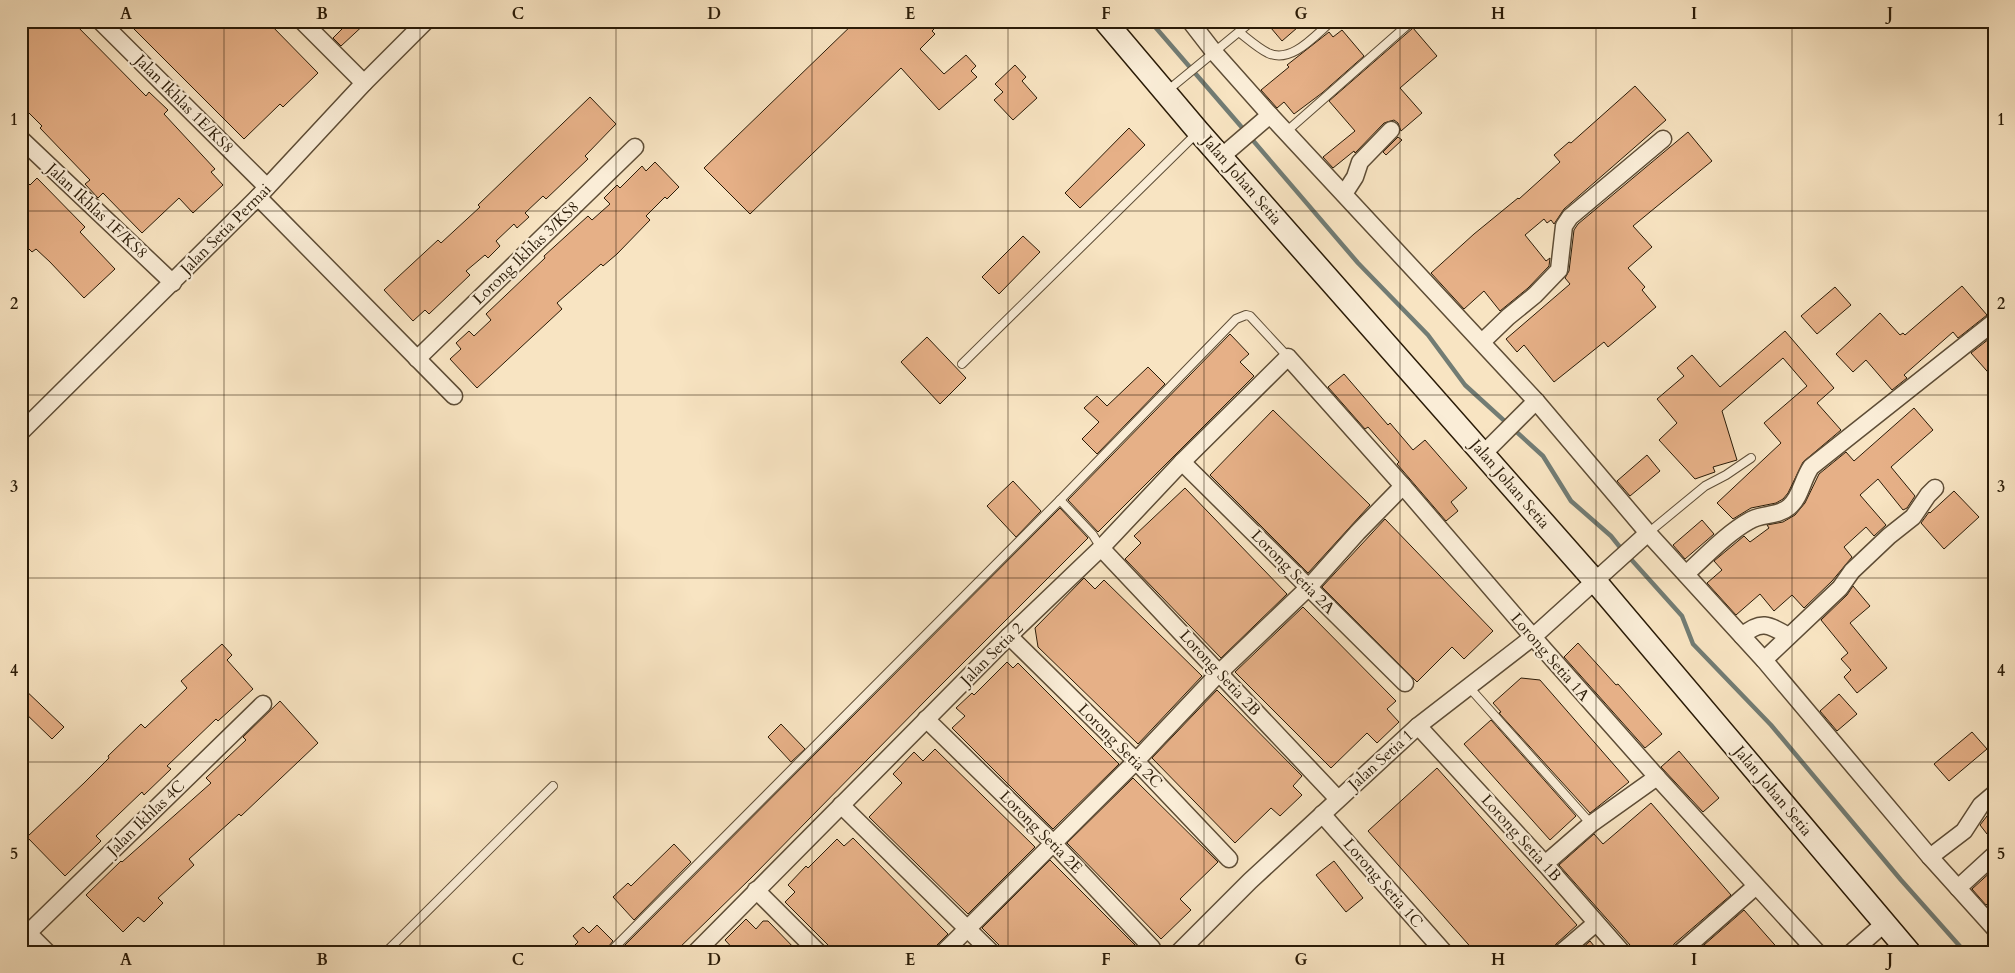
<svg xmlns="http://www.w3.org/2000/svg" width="2015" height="973" font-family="Cardo,serif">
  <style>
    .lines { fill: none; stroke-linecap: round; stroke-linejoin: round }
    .stream { stroke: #727c74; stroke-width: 4.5 }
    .building { fill: #e6b087; stroke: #2a1b07 }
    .service-casing { stroke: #5e4d36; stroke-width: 10 }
    .minor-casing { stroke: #5e4d36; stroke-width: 19 }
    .secondary-casing { stroke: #2a1b07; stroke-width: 25 }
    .service { stroke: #faedd7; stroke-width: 8 }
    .minor { stroke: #faedd7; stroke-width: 16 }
    .secondary { stroke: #faedd7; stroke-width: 22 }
    .grid { fill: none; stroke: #2a1b07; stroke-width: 1; stroke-opacity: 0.55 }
    .labels { text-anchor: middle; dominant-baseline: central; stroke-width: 4.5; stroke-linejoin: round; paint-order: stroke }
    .street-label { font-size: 16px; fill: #2a1b07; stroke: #faedd7 }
    .neatline { fill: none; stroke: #2a1b07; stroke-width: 2 }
    .grid-label { font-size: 16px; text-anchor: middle; font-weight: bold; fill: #2a1b07 }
  </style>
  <rect width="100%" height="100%" fill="#f8e4c2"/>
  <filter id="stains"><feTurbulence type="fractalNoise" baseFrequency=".004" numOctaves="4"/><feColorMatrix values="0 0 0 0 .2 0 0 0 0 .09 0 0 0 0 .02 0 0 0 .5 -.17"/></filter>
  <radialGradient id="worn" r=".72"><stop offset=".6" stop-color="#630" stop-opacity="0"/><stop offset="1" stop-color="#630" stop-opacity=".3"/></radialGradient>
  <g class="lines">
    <!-- stream -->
    <g class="stream">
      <path d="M1150,21L1245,131"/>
      <path d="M1250,137L1358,263L1428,335L1465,385L1543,456L1571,501L1611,536L1623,551"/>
      <path d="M1629,557L1682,616L1693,644L1771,725L1901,880L1965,952"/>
    </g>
  </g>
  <!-- building -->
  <g class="building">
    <path d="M21,21H72L146,96L149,92L168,110L164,114L215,169L211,172L223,185L193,213L179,198L142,233L103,193L98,198L85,184L90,180L40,128L42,126L21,105Z"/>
    <path d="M126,21H267L318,73L283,107L280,104L244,139Z"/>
    <path d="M336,21H368L341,46L333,38L343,28Z"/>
    <path d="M856,21H942L932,31L935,34L920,49L944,74L966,55L976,66L971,71L977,77L939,110L901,68L750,214L704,168Z"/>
    <path d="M1279,21H1305L1282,41L1271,28Z"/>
    <path d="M1413,28L1437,56L1400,88L1422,113L1401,131L1398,123L1394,120L1384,123L1355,153L1354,151L1333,168L1323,157L1355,131L1329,101Z"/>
    <path d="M1342,30L1364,56L1322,93L1294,114L1284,102L1277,108L1261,90L1289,67L1287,65L1329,32L1333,37Z"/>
    <path d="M1015,65L1026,77L1022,81L1037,98L1013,120L994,100L1003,92L995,84Z"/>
    <path d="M1635,86L1666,120L1564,209L1554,224L1551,220L1547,223L1544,219L1525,235L1546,261L1550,258L1549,266L1528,288L1500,311L1484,291L1464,309L1431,273L1474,234L1518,198L1519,199L1560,162L1554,155L1569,142L1571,143Z"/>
    <path d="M590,97L616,124L585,156L588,159L546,199L543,196L525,213L529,217L517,228L514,224L496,241L500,246L488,258L485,255L466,271L470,275L429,314L425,310L413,321L384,290L438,240L441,243L480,207L478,205Z"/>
    <path d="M1129,128L1145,145L1080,208L1065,193Z"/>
    <path d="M1688,132L1712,161L1633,226L1652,247L1628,268L1645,287L1642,290L1656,307L1608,347L1604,342L1554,382L1524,345L1517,352L1506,339L1570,284L1565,278L1569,271L1574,230L1578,224Z"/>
    <path d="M1398,137L1402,140L1386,155L1383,152Z"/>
    <path d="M655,162L679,187L667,199L665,197L646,216L650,220L617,254L603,266L601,264L557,303L562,309L477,388L450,359L461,349L456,343L469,331L474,336L491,320L486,314L545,258L544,256L588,216L592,220L610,204L604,198L617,185L620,188L642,166L646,171Z"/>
    <path d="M21,176L30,185L37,178L85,227L80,232L115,269L84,298L50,262L36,249L32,252L21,241Z"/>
    <path d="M1023,236L1040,252L999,294L982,277Z"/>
    <path d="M1962,286L1987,315L1958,338L1953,332L1904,375L1907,378L1892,390L1866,360L1853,372L1836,354L1880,313L1900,335L1903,333L1905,335Z"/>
    <path d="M1835,287L1851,305L1817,334L1801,316Z"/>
    <path d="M1785,331L1834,388L1817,403L1841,430L1803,462L1788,493L1783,499L1776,503L1751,508L1733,519L1717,503L1781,443L1764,423L1807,386L1783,358L1722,411L1737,460L1713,467L1715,472L1695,479L1659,440L1677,423L1657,399L1684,376L1677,368L1692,355L1720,387Z"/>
    <path d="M1230,334L1249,354L1240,362L1254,376L1098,532L1068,500Z"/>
    <path d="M1994,335V379L1971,353Z"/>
    <path d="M927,337L966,378L940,404L901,362Z"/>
    <path d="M1148,367L1165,384L1097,454L1082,439L1099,422L1084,408L1097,396L1107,406Z"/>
    <path d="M1344,374L1388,425L1390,423L1413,450L1425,440L1467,488L1451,502L1458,511L1446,521L1397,464L1399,462L1368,427L1365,429L1328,387Z"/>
    <path d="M1914,408L1933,430L1891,467L1915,496L1907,508L1903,510L1878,479L1860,495L1886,525L1874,536L1866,527L1844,547L1852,557L1832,581L1804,608L1792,595L1774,611L1760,594L1736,615L1707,583L1722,570L1714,561L1744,536L1750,542L1769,528L1767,525L1783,522L1795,515L1805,503L1819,474L1846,452L1854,461Z"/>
    <path d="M1273,410L1370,505L1308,573L1210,475Z"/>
    <path d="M1647,455L1660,471L1630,496L1617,481Z"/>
    <path d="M1013,481L1041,511L1016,537L987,506Z"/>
    <path d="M1185,488L1287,594L1221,658L1125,559L1141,543L1134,536Z"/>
    <path d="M1954,491L1979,517L1944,549L1921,523L1929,512L1930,513Z"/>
    <path d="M1060,508L1088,538L927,699L751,878L675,952H618Z"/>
    <path d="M1385,519L1493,631L1464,659L1452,647L1417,682L1322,587Z"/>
    <path d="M1702,520L1714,534L1685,559L1673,545Z"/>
    <path d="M1084,578L1095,589L1104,580L1202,676L1138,744L1038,647L1035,628Z"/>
    <path d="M1853,586L1870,606L1850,623L1887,668L1857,693L1844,677L1851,670L1841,659L1848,653L1821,620L1847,595Z"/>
    <path d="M1303,607L1396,701L1387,709L1399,722L1377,743L1367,733L1331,768L1235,672Z"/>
    <path d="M1578,643L1616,685L1618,684L1662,734L1645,748L1564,657Z"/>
    <path d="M222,644L232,655L227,660L253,689L218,721L216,719L167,766L171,769L144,795L142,792L96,836L101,841L65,876L27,837L84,783L109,758L108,756L141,724L145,728L187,688L181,681Z"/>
    <path d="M1007,662L1013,668L1018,663L1119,764L1053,829L952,728L965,716L956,708L972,693L974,695Z"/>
    <path d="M1521,678L1540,680L1629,782L1590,813L1499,713L1501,712L1493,703Z"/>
    <path d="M21,686L64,727L52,739L21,709Z"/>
    <path d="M1217,690L1302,776L1293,786L1302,795L1280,816L1271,808L1235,843L1152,758Z"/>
    <path d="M1839,694L1857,714L1837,731L1820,711Z"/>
    <path d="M280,701L318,743L241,816L239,814L189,859L194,865L158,898L163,903L144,922L138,917L123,932L86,895L121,861L122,862L211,783L206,778L246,740L243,737Z"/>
    <path d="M1491,720L1576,816L1550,840L1464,744Z"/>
    <path d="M781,724L805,749L791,762L768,737Z"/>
    <path d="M1972,732L1987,749L1949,781L1934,764Z"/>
    <path d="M935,749L1035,847L968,914L869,817L902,783L893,774L914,752L923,761Z"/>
    <path d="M1679,751L1719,798L1703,812L1661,767Z"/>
    <path d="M1437,768L1577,925L1556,944L1552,952H1475L1368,831Z"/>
    <path d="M1133,778L1218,862L1180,899L1191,910L1161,939L1067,843Z"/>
    <path d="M1651,803L1731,895L1674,944L1671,952H1633L1630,945L1559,865L1594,834L1603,844Z"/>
    <path d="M1994,807V828L1987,834L1980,825Z"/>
    <path d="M853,838L948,934L937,945L934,952H835L785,902L795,892L788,885L806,866L808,868L837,839L844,846Z"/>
    <path d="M674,844L691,862L634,920L613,897L628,883L631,886Z"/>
    <path d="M1050,860L1142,952H1006L982,928Z"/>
    <path d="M1334,861L1363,898L1346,912L1316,875Z"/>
    <path d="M1994,869V898L1986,905L1972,889Z"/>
    <path d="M1744,910L1781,952H1696Z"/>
    <path d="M746,919L756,929L763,921H768L798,952H736L725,940Z"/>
    <path d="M597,925L613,941L604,952H568L578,942L573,936L583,927L589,933Z"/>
    <path d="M1590,941L1599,952H1578Z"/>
  </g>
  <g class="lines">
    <defs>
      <g id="service">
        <path d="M1239,32C1248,39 1258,48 1268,53C1292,64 1315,35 1332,21"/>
        <path d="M1167,91L1252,21"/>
        <path d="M1287,131L1412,21"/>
        <path d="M962,364L1197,133"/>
        <path d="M1060,500L1093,535L1101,548"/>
        <path d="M1648,533L1705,486L1726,475L1751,458"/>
        <path d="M1468,686L1591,824"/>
        <path d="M386,952L553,786"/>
        <path d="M610,952L1060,500L1236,319L1246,315L1250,316L1288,357"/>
      </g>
      <g id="minor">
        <path d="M100,21L267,187"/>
        <path d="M302,21L364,83"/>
        <path d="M1190,21L1214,52L1270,115L1536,401L1648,533L1764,660L1930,857L1994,928"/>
        <path d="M21,139L173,283"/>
        <path d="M1221,157L1270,115"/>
        <path d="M1344,194L1355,177L1360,162L1391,130"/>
        <path d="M258,197L454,396"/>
        <path d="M1482,342L1508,317L1535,295L1559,270L1564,226L1570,217L1663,139"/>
        <path d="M417,359L635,147"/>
        <path d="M21,432L258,197L364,83L426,21"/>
        <path d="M1483,454L1536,401"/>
        <path d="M1182,462L1405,683"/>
        <path d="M1101,548L1338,799"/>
        <path d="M1686,574C1706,556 1726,534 1749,521C1761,513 1777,517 1789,507C1801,497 1802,480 1811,467L1994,322"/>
        <path d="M1009,636L1136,761L1229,859"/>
        <path d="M1742,636C1760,620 1769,624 1788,636"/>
        <path d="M1764,660L1840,588L1852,571L1889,536L1913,517L1928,495L1935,488"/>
        <path d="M926,719L1054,844L1152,948"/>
        <path d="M1418,726L1545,864L1622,952"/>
        <path d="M841,805L991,952"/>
        <path d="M1322,814L1444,952"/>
        <path d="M1930,857L1964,831L1981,805L1994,794"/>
        <path d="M1545,864L1591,824L1657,777"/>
        <path d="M1958,888L1994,855"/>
        <path d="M756,890L818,952"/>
        <path d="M21,926L47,952"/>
        <path d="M28,933L263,704"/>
        <path d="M696,952L1009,636L1101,548L1182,462L1288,357L1403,486L1533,637L1657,777L1817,952"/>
        <path d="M944,952L1136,761L1220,672L1309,587L1358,532L1403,486"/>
        <path d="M1179,952L1250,881L1418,726L1533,637L1648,533"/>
        <path d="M1562,952L1596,923"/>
        <path d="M1681,952L1756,886"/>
        <path d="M1852,952L1885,923"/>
      </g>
      <path id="secondary" d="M1105,21L1198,131L1595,581L1909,952"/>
    </defs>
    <!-- service casing -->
    <use href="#service" class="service-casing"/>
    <!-- minor casing -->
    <use href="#minor" class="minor-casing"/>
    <!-- secondary casing -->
    <use href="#secondary" class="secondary-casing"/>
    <!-- service -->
    <use href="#service" class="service"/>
    <!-- minor -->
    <use href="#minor" class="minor"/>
    <!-- secondary -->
    <use href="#secondary" class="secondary"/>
  </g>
  <!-- grid -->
  <path class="grid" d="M224,21V952M420,21V952M616,21V952M812,21V952M1008,21V952M1204,21V952M1400,21V952M1596,21V952M1792,21V952M21,211H1994M21,395H1994M21,578H1994M21,762H1994"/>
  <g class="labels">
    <!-- street labels -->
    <g class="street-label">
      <text transform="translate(184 104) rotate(45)">Jalan Ikhlas 1E/KS8</text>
      <text transform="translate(1242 180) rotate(49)">Jalan Johan Setia</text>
      <text transform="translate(97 211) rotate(43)">Jalan Ikhlas 1F/KS8</text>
      <text transform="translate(226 229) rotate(-45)">Jalan Setia Permai</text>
      <text transform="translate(526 253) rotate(-44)">Lorong Ikhlas 3/KS8</text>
      <text transform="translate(1510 484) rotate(49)">Jalan Johan Setia</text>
      <text transform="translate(1293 572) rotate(45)">Lorong Setia 2A</text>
      <text transform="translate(992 654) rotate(-45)">Jalan Setia 2</text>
      <text transform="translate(1550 657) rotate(49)">Lorong Setia 1A</text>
      <text transform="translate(1220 673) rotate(47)">Lorong Setia 2B</text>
      <text transform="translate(1120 746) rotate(45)">Lorong Setia 2C</text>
      <text transform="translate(1381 760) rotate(-42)">Jalan Setia 1</text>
      <text transform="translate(1773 791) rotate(50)">Jalan Johan Setia</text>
      <text transform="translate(146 818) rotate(-44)">Jalan Ikhlas 4C</text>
      <text transform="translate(1041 832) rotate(45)">Lorong Setia 2E</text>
      <text transform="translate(1521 838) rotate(48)">Lorong Setia 1B</text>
      <text transform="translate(1383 883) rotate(49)">Lorong Setia 1C</text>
    </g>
  </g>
  <!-- margin -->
  <rect width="2015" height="973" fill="none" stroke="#f8e4c2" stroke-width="55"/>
  <rect x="28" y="28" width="1960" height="918" class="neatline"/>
  <g class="grid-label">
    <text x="126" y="19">A</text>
    <text x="322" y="19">B</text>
    <text x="518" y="19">C</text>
    <text x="714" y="19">D</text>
    <text x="910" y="19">E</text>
    <text x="1106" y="19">F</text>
    <text x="1301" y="19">G</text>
    <text x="1498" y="19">H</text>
    <text x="1694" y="19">I</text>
    <text x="1890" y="19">J</text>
    <text x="14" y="125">1</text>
    <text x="2001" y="125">1</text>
    <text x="14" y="309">2</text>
    <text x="2001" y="309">2</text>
    <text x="14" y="492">3</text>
    <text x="2001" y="492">3</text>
    <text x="14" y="676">4</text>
    <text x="2001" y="676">4</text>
    <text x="14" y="859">5</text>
    <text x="2001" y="859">5</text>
    <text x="126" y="965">A</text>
    <text x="322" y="965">B</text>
    <text x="518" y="965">C</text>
    <text x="714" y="965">D</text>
    <text x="910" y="965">E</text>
    <text x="1106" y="965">F</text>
    <text x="1301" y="965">G</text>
    <text x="1498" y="965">H</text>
    <text x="1694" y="965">I</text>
    <text x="1890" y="965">J</text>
  </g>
  <rect width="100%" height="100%" filter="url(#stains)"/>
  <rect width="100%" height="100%" fill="url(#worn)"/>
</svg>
